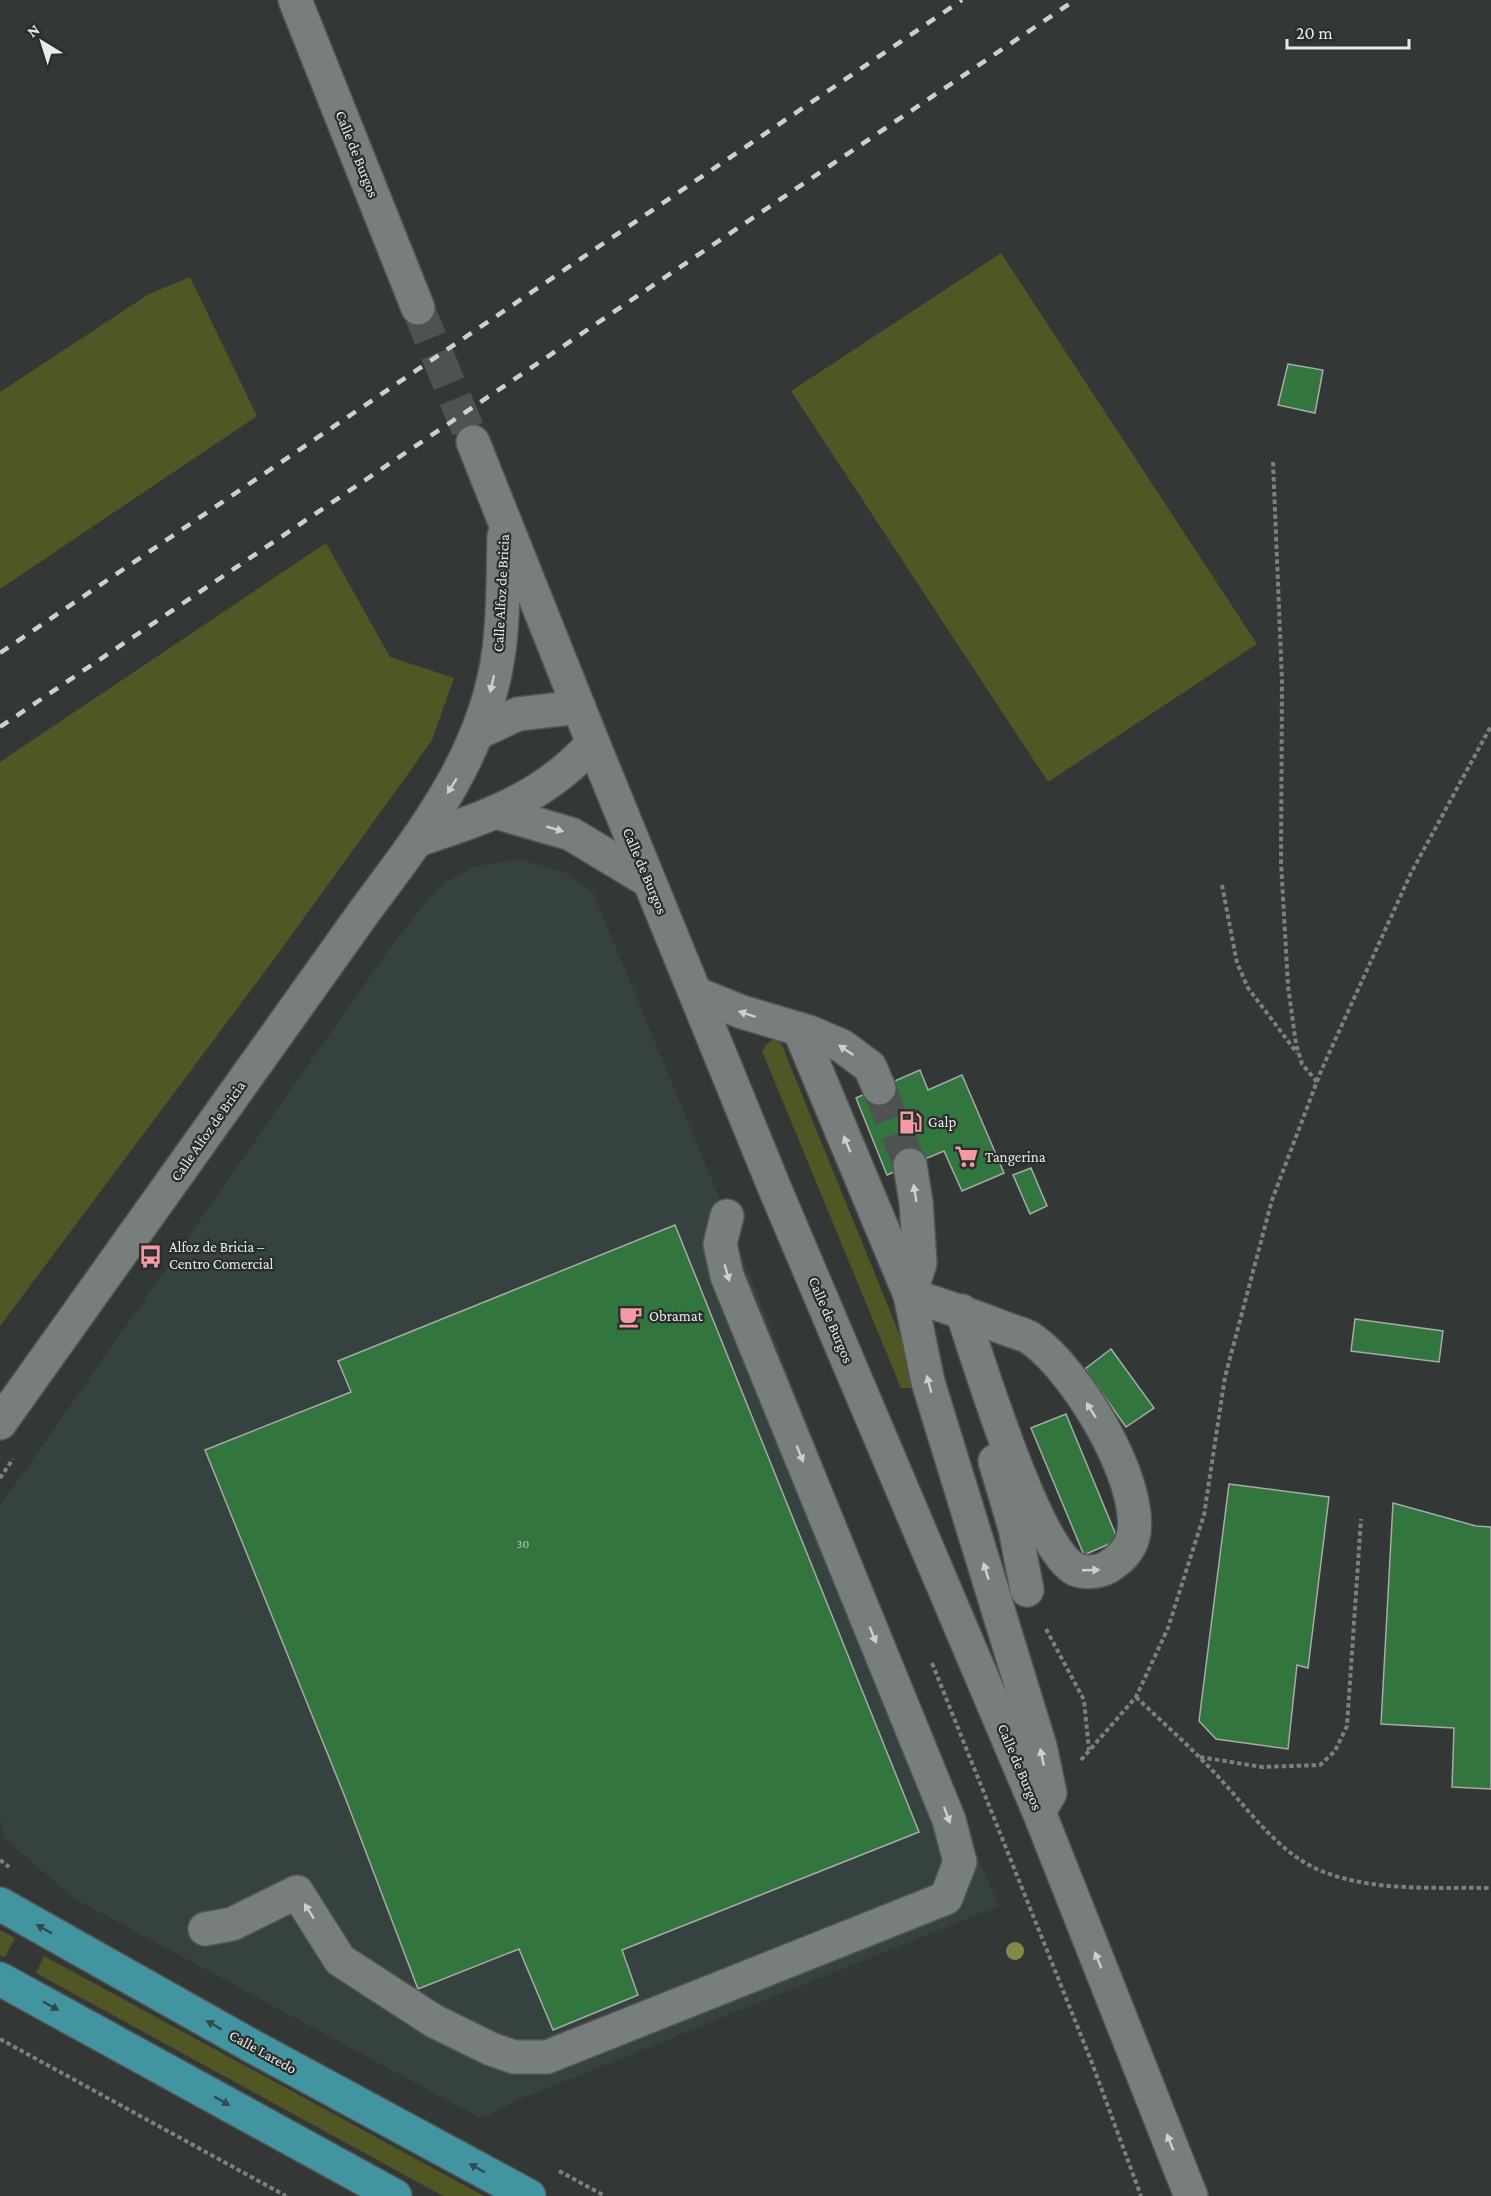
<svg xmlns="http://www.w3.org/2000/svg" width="1491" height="2196" font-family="'Crimson Pro',serif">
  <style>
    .built { fill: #35423f }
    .green { fill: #515625 }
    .building { fill: #33753e; stroke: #a7aba7; stroke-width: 1.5 }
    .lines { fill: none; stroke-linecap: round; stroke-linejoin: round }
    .minor-tunnel { stroke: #4e5251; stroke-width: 33; stroke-dasharray: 33 16; stroke-linecap: butt }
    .minor-casing { stroke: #505453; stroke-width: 36 }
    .major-casing { stroke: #505453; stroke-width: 36 }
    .path { stroke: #7c807f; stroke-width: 4; stroke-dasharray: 4.5 3; stroke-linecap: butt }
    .minor { stroke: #787e7c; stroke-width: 33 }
    .major { stroke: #4394a1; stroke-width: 33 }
    .rail { stroke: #cdd0d0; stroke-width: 4.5; stroke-dasharray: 10 10; stroke-linecap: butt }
    .tree { fill: #81884a }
    .oneway { fill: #ccd0cf }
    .oneway2 { fill: #314c4f }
    .labels { text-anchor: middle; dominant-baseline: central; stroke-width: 4.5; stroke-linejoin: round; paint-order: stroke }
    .number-label { font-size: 12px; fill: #bbcec0 }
    .street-label { font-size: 15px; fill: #e8ebeb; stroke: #292d2c }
    .poi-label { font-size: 15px; fill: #e8ebeb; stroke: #292d2c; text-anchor: start }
  </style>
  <rect width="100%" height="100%" fill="#333736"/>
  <!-- built -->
  <path class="built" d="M520,859L566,873L593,892L727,1216L959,1815L999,1906L518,2100L482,2119L75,1899L4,1838L0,1818V1506L392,945L426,902L447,881L476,866Z"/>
  <!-- green -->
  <g class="green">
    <path d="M1001,253L1257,644L1048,782L791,391Z"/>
    <path d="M190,277L257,416L0,589V392L149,294Z"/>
    <path d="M326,543L390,657L454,678L432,740L403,781L269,966L0,1326V762Z"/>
    <path d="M774,1039L781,1043L916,1375L913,1388H901L762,1051L766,1045Z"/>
    <path d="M0,1930L15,1938L5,1957L0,1955Z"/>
    <path d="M44,1956L484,2196H443L36,1973Z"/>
  </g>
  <!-- building -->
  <g class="building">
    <path d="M1288,364L1323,370L1315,413L1278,405Z"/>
    <path d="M920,1070L928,1090L962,1075L1004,1173L962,1191L944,1151L887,1175L856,1098Z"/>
    <path d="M1031,1168L1047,1206L1030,1214L1013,1175Z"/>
    <path d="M675,1225L919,1832L622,1950L638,1995L553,2030L519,1949L418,1989L345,1797L205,1450L351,1392L338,1361Z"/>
    <path d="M1355,1319L1443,1331L1439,1362L1351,1351Z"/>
    <path d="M1111,1349L1154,1408L1126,1427L1085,1369Z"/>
    <path d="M1066,1414L1118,1540L1084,1555L1031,1428Z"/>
    <path d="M1229,1484L1329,1497L1308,1668L1297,1665L1288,1749L1216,1739L1199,1721Z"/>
    <path d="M1393,1503L1476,1526L1491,1527V1789L1452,1787L1454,1728L1381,1724Z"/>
  </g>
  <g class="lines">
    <!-- minor-tunnel -->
    <g class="minor-tunnel">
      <path d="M418,308L473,442"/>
      <path d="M879,1088L910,1165"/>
    </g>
    <defs>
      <g id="minor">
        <path d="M295,0L418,308"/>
        <path d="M473,442L593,743L775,1189L1039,1812L1191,2196"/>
        <path d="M477,733L518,714L579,707"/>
        <path d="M499,813L571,834L649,881"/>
        <path d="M418,840C487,817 543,799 593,743"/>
        <path d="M697,994L742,1012L809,1032L842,1046L870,1067L879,1088"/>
        <path d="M799,1029L910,1295C942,1305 973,1316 1004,1328C1013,1332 1026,1334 1033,1340C1077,1372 1141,1478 1134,1532C1132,1548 1121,1559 1108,1567C1100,1572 1082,1574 1073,1568C1033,1541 979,1363 962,1311"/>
        <path d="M910,1165L916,1202L920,1263L910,1295L928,1382L1040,1746L1050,1793L1043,1805"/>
        <path d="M0,1423L364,912C423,833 486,753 499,650C504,613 503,574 504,536"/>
        <path d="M995,1461L1015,1528L1027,1590"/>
        <path d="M205,1929L232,1924L297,1892L340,1960L434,2021L491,2049L514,2057H547L946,1898L960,1862L949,1820L727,1276L720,1244L727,1216"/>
      </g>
      <g id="major">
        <path d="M0,1904L250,2045L529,2196"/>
        <path d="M0,1979L395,2196"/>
      </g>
    </defs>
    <!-- minor casing -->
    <use href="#minor" class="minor-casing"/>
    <!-- major casing -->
    <use href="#major" class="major-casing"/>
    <!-- path -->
    <g class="path">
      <path d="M1273,462L1282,681L1281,862L1288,986L1296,1044L1302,1064L1317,1082"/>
      <path d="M1222,885L1237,963L1248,988L1297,1053"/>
      <path d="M0,1478L13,1459"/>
      <path d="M1046,1629L1084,1700L1089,1750"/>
      <path d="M932,1663L1092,2063L1141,2196"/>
      <path d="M1136,1697C1160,1720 1185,1742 1208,1766C1244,1802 1276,1854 1324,1872C1376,1892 1436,1887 1491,1888"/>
      <path d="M1200,1757L1262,1767L1320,1765L1335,1751L1347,1726L1361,1519"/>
      <path d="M1081,1760L1136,1697L1168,1628L1204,1515L1225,1377L1272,1200L1321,1071L1411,873L1491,726"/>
      <path d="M0,1860L9,1867"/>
      <path d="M0,2039L286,2196"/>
      <path d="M559,2171L605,2196"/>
    </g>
    <!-- minor -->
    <use href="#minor" class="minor"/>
    <!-- major -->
    <use href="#major" class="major"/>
    <!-- rail -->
    <g class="rail">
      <path d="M0,653L962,0"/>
      <path d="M0,727L1075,0"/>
    </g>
  </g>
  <!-- trees -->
  <circle class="tree" cx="1015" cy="1951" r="9"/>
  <!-- one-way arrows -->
  <defs><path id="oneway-solid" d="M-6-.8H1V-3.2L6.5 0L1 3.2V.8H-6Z" transform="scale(1.5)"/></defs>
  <g class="oneway">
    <use href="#oneway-solid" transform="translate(492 684) rotate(103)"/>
    <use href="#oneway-solid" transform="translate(452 786) rotate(122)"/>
    <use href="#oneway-solid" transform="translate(555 829) rotate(16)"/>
    <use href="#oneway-solid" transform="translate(747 1014) rotate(-162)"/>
    <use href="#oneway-solid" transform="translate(846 1050) rotate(-146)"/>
    <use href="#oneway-solid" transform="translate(847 1144) rotate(-113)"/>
    <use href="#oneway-solid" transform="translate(915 1193) rotate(-99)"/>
    <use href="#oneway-solid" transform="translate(727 1273) rotate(74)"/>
    <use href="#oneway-solid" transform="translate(929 1384) rotate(-105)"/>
    <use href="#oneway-solid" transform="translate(1091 1410) rotate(-122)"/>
    <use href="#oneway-solid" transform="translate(800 1454) rotate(68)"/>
    <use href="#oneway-solid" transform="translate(1091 1570) rotate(-2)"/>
    <use href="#oneway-solid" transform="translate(986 1571) rotate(-107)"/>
    <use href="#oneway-solid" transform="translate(873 1635) rotate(68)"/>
    <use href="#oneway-solid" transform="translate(1042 1757) rotate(-102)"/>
    <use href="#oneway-solid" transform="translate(947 1815) rotate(70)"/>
    <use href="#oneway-solid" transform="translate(309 1911) rotate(-122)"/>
    <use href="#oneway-solid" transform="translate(1098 1960) rotate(-112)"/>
    <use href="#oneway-solid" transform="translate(1170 2142) rotate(-112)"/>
  </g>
  <g class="oneway2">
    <use href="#oneway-solid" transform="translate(44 1929) rotate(-151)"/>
    <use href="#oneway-solid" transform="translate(51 2006) rotate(29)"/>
    <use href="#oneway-solid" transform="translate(214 2025) rotate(-150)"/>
    <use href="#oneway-solid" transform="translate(222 2101) rotate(29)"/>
    <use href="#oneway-solid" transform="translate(477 2168) rotate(-151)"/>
  </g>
  <!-- icons -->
  <defs>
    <symbol id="fuel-bare" viewBox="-9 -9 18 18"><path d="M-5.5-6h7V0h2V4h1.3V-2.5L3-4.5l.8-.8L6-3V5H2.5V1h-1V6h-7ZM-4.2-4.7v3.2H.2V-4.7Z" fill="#f49aa2" stroke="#292d2c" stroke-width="2.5" paint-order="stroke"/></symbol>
    <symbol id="supermarket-bare" viewBox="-9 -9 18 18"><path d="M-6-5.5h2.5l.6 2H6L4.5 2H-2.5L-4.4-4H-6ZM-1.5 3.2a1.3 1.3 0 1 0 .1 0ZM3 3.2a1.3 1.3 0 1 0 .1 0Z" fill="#f49aa2" stroke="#292d2c" stroke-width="2.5" paint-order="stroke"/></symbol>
    <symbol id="bus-bare" viewBox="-9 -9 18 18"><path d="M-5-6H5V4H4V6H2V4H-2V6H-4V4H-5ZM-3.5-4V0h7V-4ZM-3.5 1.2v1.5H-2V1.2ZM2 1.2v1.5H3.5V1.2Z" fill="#f49aa2" stroke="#292d2c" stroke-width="2.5" paint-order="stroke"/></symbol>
    <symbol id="cafe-bare" viewBox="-9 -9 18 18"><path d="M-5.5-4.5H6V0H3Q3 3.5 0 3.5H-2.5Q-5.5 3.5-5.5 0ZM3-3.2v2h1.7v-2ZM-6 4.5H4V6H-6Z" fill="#f49aa2" stroke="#292d2c" stroke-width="2.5" paint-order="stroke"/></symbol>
  </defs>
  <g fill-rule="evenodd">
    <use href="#fuel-bare" x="894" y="1106" width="33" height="33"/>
    <use href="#supermarket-bare" x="950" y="1140" width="33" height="33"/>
    <use href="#bus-bare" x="134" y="1240" width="33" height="33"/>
    <use href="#cafe-bare" x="614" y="1300" width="33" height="33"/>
  </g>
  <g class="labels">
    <!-- number labels -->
    <g class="number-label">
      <text x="523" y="1544">30</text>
    </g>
    <!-- street labels -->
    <g class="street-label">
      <text transform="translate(357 154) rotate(68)">Calle de Burgos</text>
      <text transform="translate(501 593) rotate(-87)">Calle Alfoz de Bricia</text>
      <text transform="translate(645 871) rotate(67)">Calle de Burgos</text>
      <text transform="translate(208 1131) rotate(-55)">Calle Alfoz de Bricia</text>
      <text transform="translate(831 1320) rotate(67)">Calle de Burgos</text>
      <text transform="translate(1020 1767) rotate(67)">Calle de Burgos</text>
      <text transform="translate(263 2052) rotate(29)">Calle Laredo</text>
    </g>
    <!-- poi labels -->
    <g class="poi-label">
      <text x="928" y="1122">Galp</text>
      <text x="985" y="1157">Tangerina</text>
      <text x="169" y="1247">Alfoz de Bricia –<tspan x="169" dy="17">Centro Comercial</tspan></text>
      <text x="649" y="1316">Obramat</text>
    </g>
  </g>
  <!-- north arrow -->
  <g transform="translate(42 42) rotate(322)" stroke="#292d2c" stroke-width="4.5" paint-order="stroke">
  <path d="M0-4.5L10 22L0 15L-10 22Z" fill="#e8ebeb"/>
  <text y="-9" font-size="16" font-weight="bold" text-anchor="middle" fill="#e8ebeb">N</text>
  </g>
  <!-- scale -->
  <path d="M1287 39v9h122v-9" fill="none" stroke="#e8ebeb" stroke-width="3"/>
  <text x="1296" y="39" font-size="18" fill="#e8ebeb" stroke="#292d2c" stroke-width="4.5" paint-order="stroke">20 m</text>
</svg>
